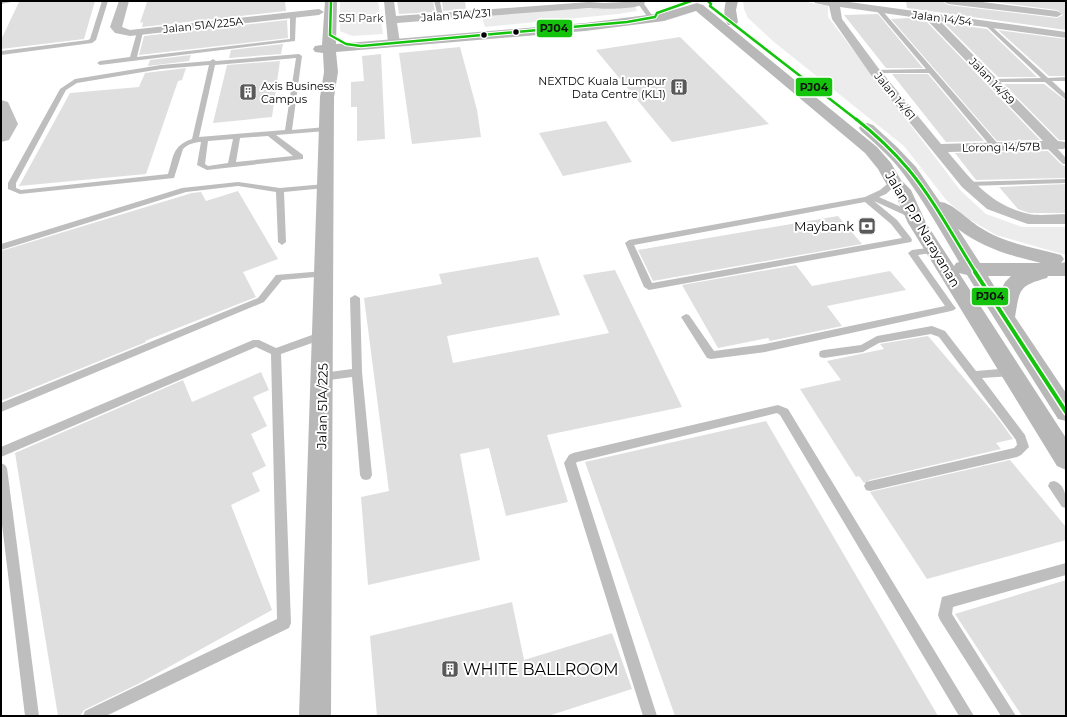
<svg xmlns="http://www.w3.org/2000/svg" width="1067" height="717" font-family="Montserrat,sans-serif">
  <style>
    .green { fill: #ececec }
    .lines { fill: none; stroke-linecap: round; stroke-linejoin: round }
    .river { fill: #bfbfbf; fill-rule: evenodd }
    .building { fill: #dfdfdf }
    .lane { fill: #bebebe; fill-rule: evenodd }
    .street { fill: #bebebe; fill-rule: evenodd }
    .secondary { fill: #b8b8b8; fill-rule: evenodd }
    .bus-1-far2-casing { stroke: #fff; stroke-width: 4.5 }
    .bus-1-far1-casing { stroke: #fff; stroke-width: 5.5 }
    .bus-1-casing { stroke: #fff; stroke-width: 7 }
    .bus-1-far2 { stroke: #14c30b; stroke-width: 2.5 }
    .bus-1-far1 { stroke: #14c30b; stroke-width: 3 }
    .bus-1 { stroke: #14c30b; stroke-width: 4 }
    .bus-dot { fill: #000; stroke: #fff; stroke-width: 1.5 }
    .labels { text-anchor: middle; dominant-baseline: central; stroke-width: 4; stroke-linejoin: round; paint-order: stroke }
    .far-street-label { font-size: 11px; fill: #000; stroke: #fff }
    .far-park-label { font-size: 11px; fill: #333; stroke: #fff }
    .far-poi-label { font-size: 11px; fill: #000; stroke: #fff; text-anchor: end }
    .poi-label { font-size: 13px; fill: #000; stroke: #fff; text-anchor: end }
    .street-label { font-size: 13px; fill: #000; stroke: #fff }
    .near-poi-label { font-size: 16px; fill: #000; stroke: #fff; text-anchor: start }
    .line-badge { stroke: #fff; stroke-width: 1.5 }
    .pale-badge-label { font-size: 11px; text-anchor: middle; font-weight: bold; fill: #111 }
  </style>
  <rect width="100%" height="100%" fill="#fff"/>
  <!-- green -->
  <g class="green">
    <path d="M340,1H378L383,34L352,36L340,31Z"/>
    <path d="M743,1H802L828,6V17L960,190L986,214L1022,227H1066V255L996,235L969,219L947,201L904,146L774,42L748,18L744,9Z"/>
    <path d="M635,6L637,11L618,14L485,27L481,14Z"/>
  </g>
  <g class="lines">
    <!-- river -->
    <path class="river" d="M1,100L8,102L18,124L9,140L1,142Z"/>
  </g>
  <!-- building -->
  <g class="building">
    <path d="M95,1L84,39L1,49V40L19,2Z"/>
    <path d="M157,1H285L286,11L142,27L143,22L140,23L147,2Z"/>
    <path d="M397,1H433L435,12L399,14Z"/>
    <path d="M442,1H465L466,9L443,11Z"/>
    <path d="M906,1H942L948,5L1057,18L1063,15L1057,10L987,1H1066V30L907,8Z"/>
    <path d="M878,14L923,68H886L844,15Z"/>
    <path d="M907,18L925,20L1040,140L997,141L891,19Z"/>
    <path d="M287,20L288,38L139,55L144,36Z"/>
    <path d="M944,23L987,29L1037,77H998Z"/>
    <path d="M998,30L1066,39V76H1049Z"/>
    <path d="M680,37L769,124L672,142L596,50Z"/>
    <path d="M283,44L281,54L229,58L231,50Z"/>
    <path d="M460,47L477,110L481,137L412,144L399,53Z"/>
    <path d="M381,54L385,139L357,141V107H351V82L364,81L362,56Z"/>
    <path d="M191,55L189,61L148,66L150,60Z"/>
    <path d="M280,61L272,117L213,123L227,65Z"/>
    <path d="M186,68L182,80L178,81L146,174L19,186L70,93L139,87L145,73Z"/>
    <path d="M892,74H928L984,141L946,142Z"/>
    <path d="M1004,84H1044L1066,101V140H1059Z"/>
    <path d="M606,121L632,162L563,176L539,133Z"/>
    <path d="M1048,151L1062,165L1066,166V178L976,180L955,153Z"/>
    <path d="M1066,184V213H1029L1018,209L999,187Z"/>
    <path d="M238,191L278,259L243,272L256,297L145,341L146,342L1,401V251L192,193L201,192L206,201Z"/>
    <path d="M838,216L862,244L653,281L638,250Z"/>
    <path d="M538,257L560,315L447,336L453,363L609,333L583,275L615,270L682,407L547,435L568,502L506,516L489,448L460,454L480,560L368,585L361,497L389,491L364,298L442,284L439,274Z"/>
    <path d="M796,265L812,286L890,271L906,290L827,306L842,326L770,341L768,338L718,348L682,285Z"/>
    <path d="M928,336L997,417L1013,439L996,443L1001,449L870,480L864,483L859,476L856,477L800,389L841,380L827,361L884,349L880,344Z"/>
    <path d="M261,372L269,390L253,397L267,426L251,434L266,466L252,473L260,491L231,505L272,610L138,684L84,710L80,716H58L15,453L183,380L192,402Z"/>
    <path d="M766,421L938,716H675L585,462Z"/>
    <path d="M1010,460L1066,527V540L927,579L870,492Z"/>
    <path d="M1066,580V716H1022L955,614Z"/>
    <path d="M512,602L524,660L612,633L632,689L548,716H377L370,636Z"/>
  </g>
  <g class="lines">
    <!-- lane -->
    <g class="lane">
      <path d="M1,1H16L1,4Z"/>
      <path d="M102,1H108L96,40L92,43L1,55V51L88,40L90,39Z"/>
      <path d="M434,1H440L443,17L438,16Z"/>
      <path d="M636,1H642L654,18L653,19H649Z"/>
      <path d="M876,8H880L999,145V149H993L929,73H873V71L875,70L926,69L876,10Z"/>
      <path d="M293,13L296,15L295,41L100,65L97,63L100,61L130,57L137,32L140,30L143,32L137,57L290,39V15Z"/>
      <path d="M987,22L1048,78L1066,77V81H1052L1066,94V100L1045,82H990L989,81L992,79L1041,78L985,25L984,24Z"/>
      <path d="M299,54L302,56L292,130L326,127L330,129L326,131L276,135L303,155V159L207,170L197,165L201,142C195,142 188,144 183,149L174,178L20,194L8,189V183L60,89L75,79L161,65L210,61L213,59L216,61ZM296,58L285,130L199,137L215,65ZM209,65L192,139C172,146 174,156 168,174L21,190L16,188V183L66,90L77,83L161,69ZM268,136L293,156L236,162L240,138ZM233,139L228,163L208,166L205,164L208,141Z"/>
      <path d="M1047,144H1053L1066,158V164H1063L1047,148Z"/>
      <path d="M1066,179V183L967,186L963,184L967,182Z"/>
      <path d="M891,181H897L898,183L886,194L879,197L917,214L918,216L917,218H911L874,201L897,220L911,238L912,240L911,242L649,290L644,287L625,243L629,240L865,197L880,190ZM865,202L891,224L902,238L652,283L634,245Z"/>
      <path d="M238,182L280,188L325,184L329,186L325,188L284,192L286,242L282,245L278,242L276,192L238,186L186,192L1,250V244L182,188Z"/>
      <path d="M935,247L938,248L939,250L938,252L918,255L954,306L956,308L954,310L951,311L765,352L711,359L707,358L681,317L686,314L689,315L714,351L765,344L945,306L908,253L912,250Z"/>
      <path d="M324,271L327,272L328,274L327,276L282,280L264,302L1,412V403L258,298L276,275Z"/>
      <path d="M355,295L360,298L362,372L372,475L370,479L366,480L362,479L360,475L352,377L322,381L318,380L317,377L318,374L322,373L352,369L350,298Z"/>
      <path d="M932,326L945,331L976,371L1012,368L1016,369L1017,372L1016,375L1012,376L982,378L1025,435L1029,447L1021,455L1017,457L870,491L866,490L864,486L866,482L870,481L1014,448L1017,445L1016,440L939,337L931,334L879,343L863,352L824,358L820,357L819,354L820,351L824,350L861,345L877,336Z"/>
      <path d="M323,331L326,332L328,335L326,338L281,354L291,623L289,628L106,716H83L85,711L277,619L271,354L256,347L1,457V447L253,340H259L276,348Z"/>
      <path d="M778,405L788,409L974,716H959L780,415L777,413L577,462L576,463L657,716H643L564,463L569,455L573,453Z"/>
      <path d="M1,463L5,465L7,468L39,716H25L1,516Z"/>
      <path d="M1054,481C1066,485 1066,497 1066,508L1062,507L1048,486L1050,482Z"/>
      <path d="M1066,563V575L953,607L952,614L1016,716H1001L940,620L938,615L942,597Z"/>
    </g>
    <!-- street -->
    <g class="street">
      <path d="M119,1H129L122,27L130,30L319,9L324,12L319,15L130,36L115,33L110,27Z"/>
      <path d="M384,1H394L396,16L589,2L604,3L644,1L645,3C639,10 600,9 589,8L397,23L400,43L398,45H390L388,43Z"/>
      <path d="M814,1H842L1066,32V38L940,21L1058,141L1066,142V148L1063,149L948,152C971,180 992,206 1029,214C1040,216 1054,214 1066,214V224H1028L1022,222L987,209L962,187L871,75L832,19L829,6L815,3ZM840,7L926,19L1043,141L941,144L879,69L842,19Z"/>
      <path d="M943,1H974L1057,11L1062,14L1057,17L948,4Z"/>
    </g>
    <!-- secondary -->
    <g class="secondary">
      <path d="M325,1H337L336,44L585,23L663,13L697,3L703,5L877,147L891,163L901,180L911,190L926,223L954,266L956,263L959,262C942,233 925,203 905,176C893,159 877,145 861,131L859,128L861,125L867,123L873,125L897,147L916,167L940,202C952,202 970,222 981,228C1006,244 1033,247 1061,255L1064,259L1061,263L1066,262V276H1048L1047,278C1018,286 1020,289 1015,317L1066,393V421L1058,419L967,275L959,273L1066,438V470L1057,466L908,223L894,192L888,187L878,169L865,153L696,11L664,21L585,31L336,52L338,72L334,97L331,716H299L320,97L324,72L323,53L315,52L313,49L315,46L322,45ZM958,229C983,248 1011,256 1041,263H980ZM988,276H1011L1005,282L999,294Z"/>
      <path d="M726,1H738L736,10L738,22L736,25H728C723,17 724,9 726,1Z"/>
    </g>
    <defs>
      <g id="bus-1-far2">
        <path d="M331,1L330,35L346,44L361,46L627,22L655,17L657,13L691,1"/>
        <path d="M708,1L711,4L710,6L857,120"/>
      </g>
      <path id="bus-1-far1" d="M856,119C875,134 893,151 909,170C934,200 955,240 976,273"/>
      <path id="bus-1" d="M975,272L1066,412"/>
    </defs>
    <!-- bus-1-far2 casing -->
    <use href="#bus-1-far2" class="bus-1-far2-casing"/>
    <!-- bus-1-far1 casing -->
    <use href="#bus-1-far1" class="bus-1-far1-casing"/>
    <!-- bus-1 casing -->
    <use href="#bus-1" class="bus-1-casing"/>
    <!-- bus-1-far2 -->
    <use href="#bus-1-far2" class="bus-1-far2"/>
    <!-- bus-1-far1 -->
    <use href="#bus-1-far1" class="bus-1-far1"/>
    <!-- bus-1 -->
    <use href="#bus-1" class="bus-1"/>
  </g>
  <!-- icons -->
  <defs>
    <symbol id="building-square" viewBox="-11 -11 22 22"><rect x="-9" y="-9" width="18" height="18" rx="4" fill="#595959" stroke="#fff"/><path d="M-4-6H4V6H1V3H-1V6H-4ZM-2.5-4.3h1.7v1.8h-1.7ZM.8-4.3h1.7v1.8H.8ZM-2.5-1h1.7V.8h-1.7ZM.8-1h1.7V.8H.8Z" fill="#fff"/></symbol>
    <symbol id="bank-square" viewBox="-11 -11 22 22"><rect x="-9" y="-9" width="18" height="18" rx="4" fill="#595959" stroke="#fff"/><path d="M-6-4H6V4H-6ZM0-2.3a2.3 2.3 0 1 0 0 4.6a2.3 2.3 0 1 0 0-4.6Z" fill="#fff"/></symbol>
  </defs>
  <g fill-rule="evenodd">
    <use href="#building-square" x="669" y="77" width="20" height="20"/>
    <use href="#building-square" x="238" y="82" width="20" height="20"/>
    <use href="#bank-square" x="857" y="216" width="20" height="20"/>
    <use href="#building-square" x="440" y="659" width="20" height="20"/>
  </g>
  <!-- markers -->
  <g class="bus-dot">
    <circle cx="516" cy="32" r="3.5"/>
    <circle cx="484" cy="35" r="3.5"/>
  </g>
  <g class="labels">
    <!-- far-street labels -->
    <g class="far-street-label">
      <text transform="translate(456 15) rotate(-4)">Jalan 51A/231</text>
      <text transform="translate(942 18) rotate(7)">Jalan 14/54</text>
      <text transform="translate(203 25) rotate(-6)">Jalan 51A/225A</text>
      <text transform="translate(992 81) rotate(46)">Jalan 14/59</text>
      <text transform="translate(895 96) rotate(51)">Jalan 14/61</text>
      <text transform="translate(1001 147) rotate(-1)">Lorong 14/57B</text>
    </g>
    <!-- far-park labels -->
    <g class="far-park-label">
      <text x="361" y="18">S51 Park</text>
    </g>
    <!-- far-poi labels -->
    <g class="far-poi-label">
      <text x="666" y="81">NEXTDC Kuala Lumpur<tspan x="666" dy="13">Data Centre (KL1)</tspan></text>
      <text x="261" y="86" text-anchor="start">Axis Business<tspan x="261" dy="13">Campus</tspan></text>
    </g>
    <!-- poi labels -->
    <g class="poi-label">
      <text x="854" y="226">Maybank</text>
    </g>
    <!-- street labels -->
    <g class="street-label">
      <text transform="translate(923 229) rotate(59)">Jalan P.P Narayanan</text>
      <text transform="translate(322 406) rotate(-89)">Jalan 51A/225</text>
    </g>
    <!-- near-poi labels -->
    <g class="near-poi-label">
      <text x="463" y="669">WHITE BALLROOM</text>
    </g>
  </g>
  <g class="line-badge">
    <rect x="536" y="19" width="37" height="19" rx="4" fill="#14c30b"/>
    <rect x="795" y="77" width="38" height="20" rx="4" fill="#14c30b"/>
    <rect x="971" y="287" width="38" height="19" rx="4" fill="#14c30b"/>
  </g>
  <g class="pale-badge-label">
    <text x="554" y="32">PJ04</text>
    <text x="814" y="91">PJ04</text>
    <text x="990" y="300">PJ04</text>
  </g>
  <!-- border -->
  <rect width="1067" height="717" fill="none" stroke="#000000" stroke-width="4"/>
</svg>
